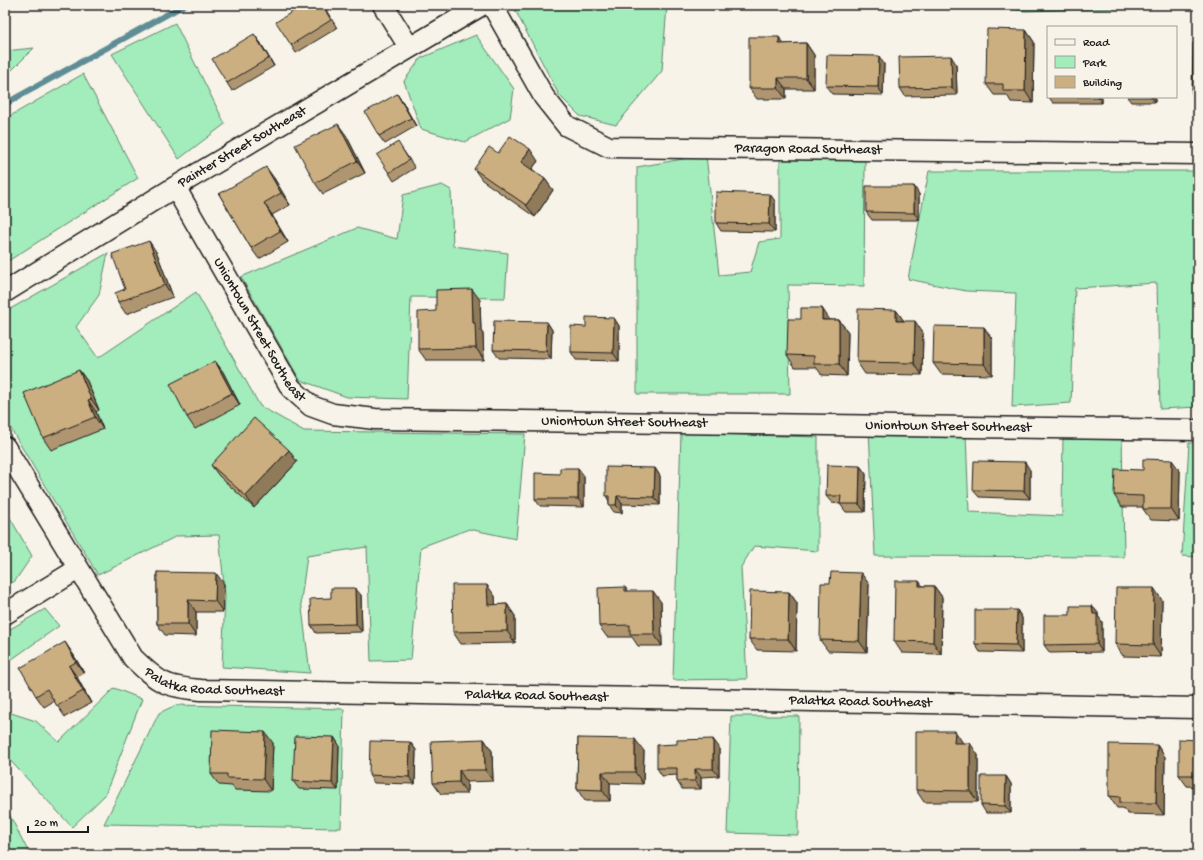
<svg xmlns="http://www.w3.org/2000/svg" width="1203" height="860" font-family="'Gochi Hand',sans-serif">
  <style>
    .green { fill: #a3ecbb; stroke: #60846c }
    .lines { fill: none; stroke-linecap: round; stroke-linejoin: round }
    .stream { stroke: #5e8d96; stroke-width: 6 }
    .street-casing { stroke: #1c1c1c; stroke-width: 23 }
    .street { stroke: #f7f3e8; stroke-width: 20 }
    .wall { fill: #af966f; stroke: #1c1c1c }
    .shaded-wall { fill: #8f7a5a; stroke: #1c1c1c }
    .building { fill: #ccaf81; stroke: #1c1c1c }
    .labels { text-anchor: middle; dominant-baseline: central; stroke-width: 4; stroke-linejoin: round; paint-order: stroke }
    .street-label { font-size: 14px; fill: #1c1c1c; stroke: #f7f3e8 }
  </style>
  <rect width="100%" height="100%" fill="#f7f3e8"/>
  <filter id="ink" filterUnits="userSpaceOnUse"><feTurbulence type="fractalNoise" baseFrequency=".025" numOctaves="2"/><feDisplacementMap in="SourceGraphic" scale="8" xChannelSelector="R" yChannelSelector="G"/><feConvolveMatrix kernelMatrix="1 2 1 2 8 2 1 2 1" color-interpolation-filters="sRGB"/></filter>
  <g filter="url(#ink)">
    <!-- green -->
    <g class="green">
      <path d="M515,5H667L662,71L616,125L580,116L559,95L513,6Z"/>
      <path d="M981,5H1127L1126,8L1025,11Z"/>
      <path d="M175,23L225,124L179,159L112,54Z"/>
      <path d="M476,35L514,89L510,118L465,142L421,129L404,81L421,58Z"/>
      <path d="M34,48L5,77V51Z"/>
      <path d="M83,74L138,178L5,263V119Z"/>
      <path d="M706,155L719,275L750,272L759,242L780,239V157L865,159L864,286L788,285L790,394H637V167Z"/>
      <path d="M929,171H1198V407L1160,409L1157,283L1075,288L1071,403L1012,407L1016,293L966,291L908,279Z"/>
      <path d="M442,185L451,190L453,246L508,253L505,298L411,297L407,399L347,397L300,380L241,277L357,228L397,239L403,195Z"/>
      <path d="M108,253L99,295L76,327L98,358L196,292L260,406L304,431L525,434L516,539L469,529L421,547L411,660L371,661L367,547L307,556L301,600L310,673L222,667L225,596L219,535L177,536L98,575L5,419V312Z"/>
      <path d="M869,430L966,434L969,512L1062,516L1063,436L1122,432L1124,557L875,556Z"/>
      <path d="M681,433L818,437V551L754,546L741,567L747,679L673,680Z"/>
      <path d="M1189,443H1198V557L1182,556Z"/>
      <path d="M5,509L32,556L15,581L5,587Z"/>
      <path d="M45,609L59,626L5,664V632Z"/>
      <path d="M114,688L142,699L105,795L72,827L5,755V706L8,712L36,721L59,742Z"/>
      <path d="M176,705L344,709L341,828L104,824L159,713Z"/>
      <path d="M731,716H799L798,835L727,833Z"/>
      <path d="M5,806L30,855H5Z"/>
    </g>
    <g class="lines">
      <!-- stream -->
      <path class="stream" d="M5,104L184,5"/>
      <defs>
        <g id="street">
          <path d="M383,5L409,47"/>
          <path id="s1" d="M492,5L544,97L567,126L609,147L1198,154"/>
          <path id="s2" d="M175,187L291,388L311,406L333,414L375,419L1198,430"/>
          <path id="s3" d="M5,292L175,187L482,5"/>
          <path id="s4" d="M5,447L133,658C159,683 165,687 201,690L1198,708"/>
          <path d="M5,614L78,569"/>
        </g>
      </defs>
      <!-- street casing -->
      <use href="#street" class="street-casing"/>
      <!-- street -->
      <use href="#street" class="street"/>
    </g>
    <!-- wall -->
    <g class="wall">
      <path d="M323,5L337,28L296,53L291,45Z"/>
      <path d="M1026,30L1034,42L1033,103L1011,102L1007,95H994L986,84Z"/>
      <path d="M260,42L274,66L232,91L227,83Z"/>
      <path d="M806,43L814,55V89H786V99H757L749,88L783,44Z"/>
      <path d="M1198,44V101L1192,93Z"/>
      <path d="M884,64L883,95L832,94L826,86Z"/>
      <path d="M956,64L957,95L905,96L900,88Z"/>
      <path d="M1049,97H1102V103H1053Z"/>
      <path d="M1127,97H1155V102H1131Z"/>
      <path d="M402,101L416,126L385,144L379,136Z"/>
      <path d="M346,135L365,173L323,194L315,183Z"/>
      <path d="M403,150L415,168L394,181L389,173Z"/>
      <path d="M498,153L538,161L532,169L545,179L553,190L535,217L482,180L474,169Z"/>
      <path d="M274,178L290,205L272,215L288,242L259,259L251,248L219,194Z"/>
      <path d="M919,194V220H872L866,212Z"/>
      <path d="M775,201V232L721,231L716,223Z"/>
      <path d="M157,253L173,297L126,314L118,302L125,289Z"/>
      <path d="M480,300L481,331L483,334L484,360H426L418,349L436,311Z"/>
      <path d="M896,310L904,321L923,333L922,375L865,374L857,362Z"/>
      <path d="M614,318L619,326V361L576,360L571,352L586,327Z"/>
      <path d="M830,320H839L848,332L847,376L822,375L816,367H795L787,355Z"/>
      <path d="M547,322L552,330L551,359L499,358L493,350Z"/>
      <path d="M984,327L992,339V375L941,374L933,363Z"/>
      <path d="M215,361L223,372L240,405L195,429L187,417Z"/>
      <path d="M79,370L87,381L99,410L96,412L103,429L51,450L43,438Z"/>
      <path d="M297,462L254,508L219,476L211,465Z"/>
      <path d="M860,466L866,474L865,512H846L840,504L832,503L826,496Z"/>
      <path d="M578,468L584,476V507L540,506L535,499L560,474Z"/>
      <path d="M655,468L660,476V505L622,504V513L614,512L609,505V501L606,496Z"/>
      <path d="M1030,470V499L979,497L973,490Z"/>
      <path d="M1180,471L1179,521L1151,520L1143,509V507H1122L1114,495Z"/>
      <path d="M157,572L224,584L223,612H196V636L165,635L157,624Z"/>
      <path d="M919,581L922,586H934L942,597L941,654L902,653L894,641Z"/>
      <path d="M869,584L867,652L828,651L820,640Z"/>
      <path d="M625,587L628,591L661,602L662,646H638L632,637H607L599,626Z"/>
      <path d="M789,592L797,603L796,651L757,650L749,639Z"/>
      <path d="M361,595L362,632L316,633L311,625L331,598Z"/>
      <path d="M495,596V605L507,604L515,616V643L461,644L453,632Z"/>
      <path d="M1162,600L1161,657L1123,656L1115,644Z"/>
      <path d="M1092,606L1098,613V616L1102,622V652L1050,653L1044,645L1070,615Z"/>
      <path d="M1017,610L1022,618V653L980,652L975,644Z"/>
      <path d="M73,654L84,673L77,677L91,703L65,717L54,701L44,707L36,696Z"/>
      <path d="M334,737L339,745L338,790L299,789L293,781Z"/>
      <path d="M578,738L644,751L643,784L610,783V801H585L577,789Z"/>
      <path d="M484,739L492,751L493,781L467,782V794H441L433,783Z"/>
      <path d="M1198,740V787L1187,786L1179,775Z"/>
      <path d="M410,742L416,750L415,784L374,783L369,775Z"/>
      <path d="M273,743L271,791L235,790L232,786L219,785L211,774Z"/>
      <path d="M963,743L978,755V802H924L916,790Z"/>
      <path d="M1157,745L1165,757L1164,815L1128,814L1123,808H1117L1109,796Z"/>
      <path d="M719,747V776L701,777V789H682L677,781V775L662,776L657,768Z"/>
      <path d="M1006,776L1011,784V813H986L981,805Z"/>
    </g>
    <!-- shaded-wall -->
    <g class="shaded-wall">
      <path d="M1026,30L1034,42L1033,103L1025,91Z"/>
      <path d="M254,34L260,42L274,66Z"/>
      <path d="M779,37L787,49L779,44Z"/>
      <path d="M806,43L814,55V89L806,78Z"/>
      <path d="M879,56L884,64L883,95L878,87Z"/>
      <path d="M951,56L956,64L957,95L952,87Z"/>
      <path d="M778,78L786,89V99L778,88Z"/>
      <path d="M397,94L402,101L416,126L411,118Z"/>
      <path d="M1097,97H1102V103Z"/>
      <path d="M1151,97H1155V102Z"/>
      <path d="M338,124L346,135L365,173L357,161Z"/>
      <path d="M530,149L538,161L529,173L521,162Z"/>
      <path d="M266,167L274,178L290,205L281,193Z"/>
      <path d="M545,179L553,190L535,217L526,205Z"/>
      <path d="M914,186L919,194V220L914,213Z"/>
      <path d="M770,194L775,201V232L769,224Z"/>
      <path d="M264,203L272,215L288,242L280,231Z"/>
      <path d="M149,241L157,253L173,297L165,285Z"/>
      <path d="M472,289L480,300L481,331L483,334L484,360L476,348L473,323Z"/>
      <path d="M822,308L830,320H822Z"/>
      <path d="M896,310L904,321H896Z"/>
      <path d="M614,318L619,326V361L613,353Z"/>
      <path d="M839,320L848,332L847,376L839,364Z"/>
      <path d="M915,321L923,333L922,375L914,363Z"/>
      <path d="M547,322L552,330L551,359L546,351Z"/>
      <path d="M984,327L992,339V375L984,364Z"/>
      <path d="M215,361L223,372L240,405L232,393Z"/>
      <path d="M79,370L87,381L99,410L91,399Z"/>
      <path d="M88,400L96,412L103,429L95,417Z"/>
      <path d="M289,450L297,462L254,508L246,496Z"/>
      <path d="M1172,460L1180,471L1179,521L1171,509Z"/>
      <path d="M1025,462L1030,470V499L1024,491Z"/>
      <path d="M860,466L866,474L865,512L859,504Z"/>
      <path d="M578,468L584,476V507L578,499Z"/>
      <path d="M655,468L660,476V505L654,497Z"/>
      <path d="M617,496L622,504V513L616,505Z"/>
      <path d="M216,573L224,584L223,612L215,601Z"/>
      <path d="M861,573L869,584L867,652L859,641Z"/>
      <path d="M919,581L927,592L919,586Z"/>
      <path d="M487,585L495,596L496,616L488,605Z"/>
      <path d="M934,586L942,597L941,654L933,642Z"/>
      <path d="M355,588L361,595L362,632L356,624Z"/>
      <path d="M1154,588L1162,600L1161,657L1153,645Z"/>
      <path d="M653,591L661,602L662,646L654,634Z"/>
      <path d="M789,592L797,603L796,651L788,639Z"/>
      <path d="M188,600L196,612V636L188,624Z"/>
      <path d="M507,604L515,616V643L507,631Z"/>
      <path d="M1092,606L1098,613V616L1102,622V652L1097,644L1093,614Z"/>
      <path d="M1017,610L1022,618V653L1016,645Z"/>
      <path d="M65,642L73,654L84,673L76,662Z"/>
      <path d="M69,666L77,677L91,703L83,691Z"/>
      <path d="M955,731L963,743L962,755L954,743Z"/>
      <path d="M265,732L273,743L271,791L263,779Z"/>
      <path d="M334,737L339,745L338,790L332,783Z"/>
      <path d="M484,739L492,751L493,781L485,770Z"/>
      <path d="M635,739L644,751L643,784L635,772Z"/>
      <path d="M713,739L719,747V776L713,769Z"/>
      <path d="M410,742L416,750L415,784L409,777Z"/>
      <path d="M970,743L978,755V802L970,791Z"/>
      <path d="M1157,745L1165,757L1164,815L1156,803Z"/>
      <path d="M695,769L701,777V789L695,781Z"/>
      <path d="M459,770L467,782V794L459,782Z"/>
      <path d="M602,772L610,783V801L602,790Z"/>
      <path d="M1006,776L1011,784V813L1005,806Z"/>
    </g>
    <!-- building -->
    <g class="building">
      <path d="M303,5H322L331,20L291,45L276,22Z"/>
      <path d="M987,29L1026,30L1025,91H1003V84H986Z"/>
      <path d="M254,34L269,58L227,83L212,59Z"/>
      <path d="M749,37H779V44L806,43V78H778V88H749Z"/>
      <path d="M1193,43L1198,44V93H1192Z"/>
      <path d="M827,55L879,56L878,87L826,86Z"/>
      <path d="M951,56L952,87L900,88L899,57Z"/>
      <path d="M397,94L411,118L379,136L365,112Z"/>
      <path d="M338,124L357,161L315,183L295,145Z"/>
      <path d="M510,136L530,149L521,162L545,179L526,205L474,169L489,147L498,153Z"/>
      <path d="M398,142L409,160L389,173L377,155Z"/>
      <path d="M266,167L281,193L264,203L280,231L251,248L219,194Z"/>
      <path d="M866,186H914V213L866,212Z"/>
      <path d="M716,192L770,194L769,224L716,223Z"/>
      <path d="M149,241L165,285L118,302L115,293L125,289L112,254Z"/>
      <path d="M472,289L473,323H475L476,348L418,349V312L436,311V290Z"/>
      <path d="M801,308H822V320H839V364H814V356L787,355L788,319H801Z"/>
      <path d="M858,309L896,310V321H915L914,363L857,362Z"/>
      <path d="M586,317L614,318L613,353L571,352V326L586,327Z"/>
      <path d="M494,321L547,322L546,351L493,350Z"/>
      <path d="M934,326L984,327V364L933,363Z"/>
      <path d="M215,361L232,393L187,417L170,384Z"/>
      <path d="M79,370L91,399L88,400L95,417L43,438L24,393Z"/>
      <path d="M254,418L289,450L246,496L211,465Z"/>
      <path d="M1143,459L1172,460L1171,509H1143V496L1114,495L1115,469L1143,470Z"/>
      <path d="M974,461L1025,462L1024,491L973,490Z"/>
      <path d="M827,465L860,466L859,504H840L841,496H826Z"/>
      <path d="M606,467L655,468L654,497L617,496L616,505H609V496H606Z"/>
      <path d="M560,468H578V499H535V473L560,474Z"/>
      <path d="M157,572L216,573L215,601L188,600V624H157Z"/>
      <path d="M831,572L861,573L859,641L820,640L821,583H830Z"/>
      <path d="M895,581H919V586H934L933,642L894,641Z"/>
      <path d="M452,585H487L488,605L507,604V631L453,632Z"/>
      <path d="M625,587V591H653L654,634H630V625L599,626L598,588Z"/>
      <path d="M331,588H355L356,624L311,625L310,599L331,598Z"/>
      <path d="M1116,588H1154L1153,645L1115,644Z"/>
      <path d="M750,591L789,592L788,639H749Z"/>
      <path d="M1070,606H1092L1093,614H1097V644L1044,645V615H1070Z"/>
      <path d="M975,610H1017L1016,645L975,644Z"/>
      <path d="M65,642L76,662L69,666L83,691L57,706L47,689L36,696L20,668Z"/>
      <path d="M212,730L265,732L263,779L227,778V774H211Z"/>
      <path d="M916,731H955L954,743H970V791L916,790Z"/>
      <path d="M295,736L334,737L332,783L293,781Z"/>
      <path d="M578,738L635,739V772H602V790L577,789Z"/>
      <path d="M484,739L485,770H459V782L433,783L431,741Z"/>
      <path d="M713,739V769H695V781H677V768H657V745L677,744V740Z"/>
      <path d="M1179,739L1198,740V785H1197V775H1179Z"/>
      <path d="M370,741L410,742L409,777L369,775Z"/>
      <path d="M1109,744L1157,745L1156,803H1120V797L1109,796Z"/>
      <path d="M981,776H1006L1005,806L981,805Z"/>
    </g>
  </g>
  <g class="labels">
    <!-- street labels -->
    <g class="street-label">
      <text stroke="none"><textPath href="#s3" startOffset="278">Painter Street Southeast</textPath></text>
      <text stroke="none"><textPath href="#s1" startOffset="389">Paragon Road Southeast</textPath></text>
      <text stroke="none"><textPath href="#s2" startOffset="166">Uniontown Street Southeast</textPath></text>
      <text stroke="none"><textPath href="#s2" startOffset="574">Uniontown Street Southeast</textPath></text>
      <text stroke="none"><textPath href="#s2" startOffset="898">Uniontown Street Southeast</textPath></text>
      <text stroke="none"><textPath href="#s4" startOffset="336">Palatka Road Southeast</textPath></text>
      <text stroke="none"><textPath href="#s4" startOffset="660">Palatka Road Southeast</textPath></text>
      <text stroke="none"><textPath href="#s4" startOffset="984">Palatka Road Southeast</textPath></text>
    </g>
  </g>
  <!-- margin -->
  <rect width="1203" height="860" fill="none" stroke="#f7f3e8" stroke-width="20"/>
  <rect x="10" y="10" width="1183" height="840" fill="none" stroke="#1c1c1c" stroke-width="1.5" filter="url(#ink)"/>
  <!-- legend -->
  <rect x="1047" y="26" width="130" height="72" fill="#f7f3e8" stroke="#9f9d96"/>
  <rect x="1055" y="39" width="20" height="6" fill="#f7f3e8" stroke="#9f9d96"/>
  <text x="1083" y="46" font-size="12" fill="#1c1c1c">Road</text>
  <rect x="1055" y="56" width="20" height="12" fill="#a3ecbb" stroke="#9f9d96"/>
  <text x="1083" y="66" font-size="12" fill="#1c1c1c">Park</text>
  <rect x="1055" y="76" width="20" height="12" fill="#ccaf81" stroke="#9f9d96"/>
  <text x="1083" y="86" font-size="12" fill="#1c1c1c">Building</text>
  <!-- scale -->
  <path d="M28 826v6h60v-6" fill="none" stroke="#1c1c1c" stroke-width="2"/>
  <text x="34" y="826" font-size="12" fill="#1c1c1c" stroke="#f7f3e8" stroke-width="3" paint-order="stroke">20 m</text>
</svg>
